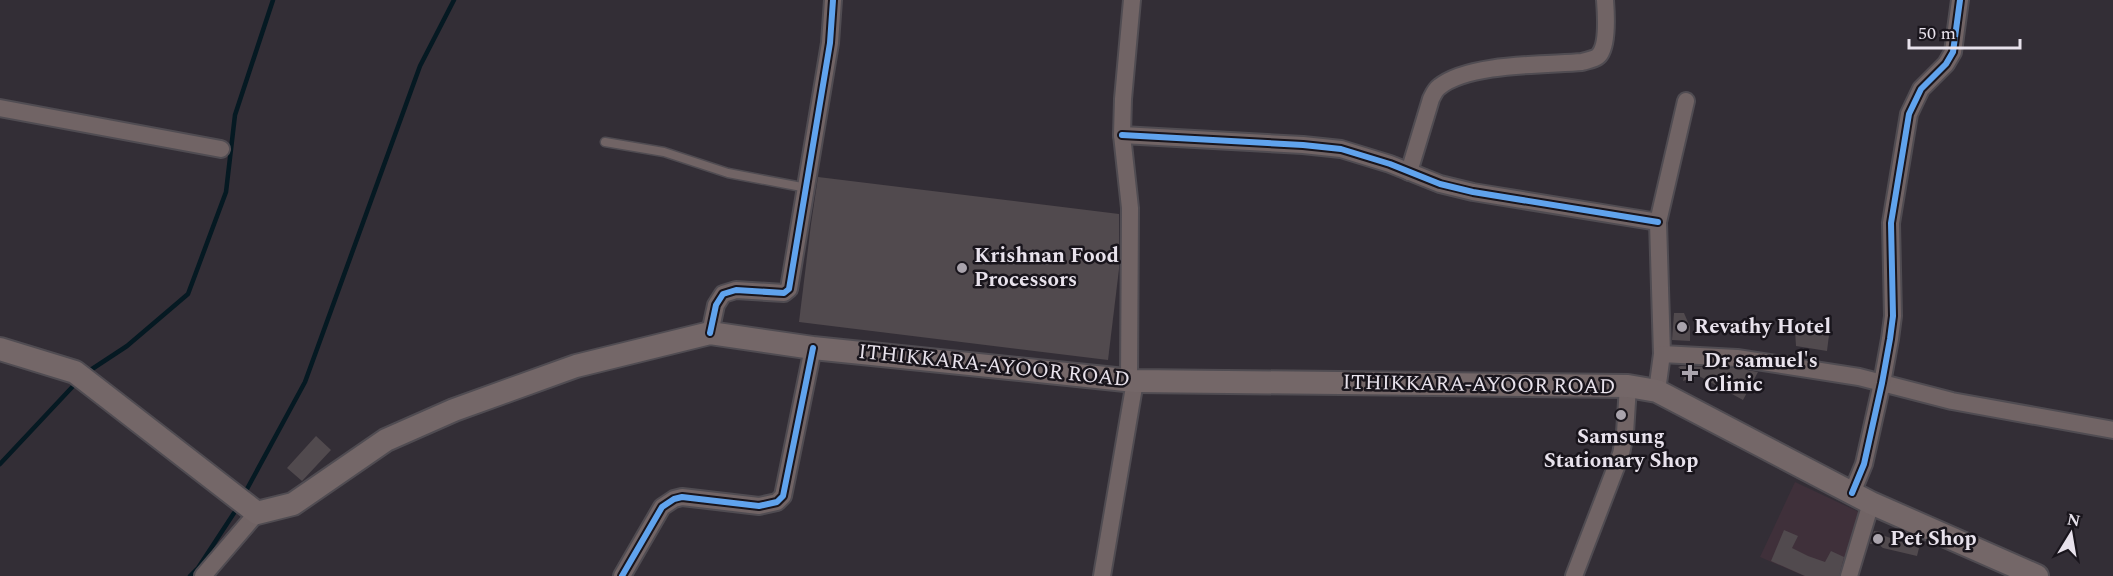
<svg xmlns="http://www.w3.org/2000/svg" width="2113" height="576" font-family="Spectral,serif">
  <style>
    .education { fill: #3f303a }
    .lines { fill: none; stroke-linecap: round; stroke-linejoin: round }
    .stream { stroke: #051922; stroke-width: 4.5 }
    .building { fill: #514a4e }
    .service-casing { stroke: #504c52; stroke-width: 11 }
    .minor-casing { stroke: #504c52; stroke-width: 20 }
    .secondary-casing { stroke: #504c52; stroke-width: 26 }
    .service { stroke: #716465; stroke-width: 8 }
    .minor { stroke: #716465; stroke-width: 16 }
    .secondary { stroke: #746768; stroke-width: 22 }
    .cycleway-casing { stroke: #19151c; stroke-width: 10 }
    .cycleway { stroke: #60a3ed; stroke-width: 6 }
    .poi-dot { fill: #a9a3ac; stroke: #19151c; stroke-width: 2 }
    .labels { text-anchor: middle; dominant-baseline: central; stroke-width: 5; stroke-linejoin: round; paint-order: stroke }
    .poi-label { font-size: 21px; font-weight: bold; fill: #e8e2ec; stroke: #19151c; text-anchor: start }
    .street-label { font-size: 21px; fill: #e8e2ec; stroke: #19151c }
  </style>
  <rect width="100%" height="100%" fill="#332e36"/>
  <!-- education -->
  <path class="education" d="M1795,482L1861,513L1840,576H1804L1760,557Z"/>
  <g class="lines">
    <!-- stream -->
    <g class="stream">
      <path d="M86,373L127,346L188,294L226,192L235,115L273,0"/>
      <path d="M0,464L76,383"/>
      <path d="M247,489L305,382L420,66L454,0"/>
      <path d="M190,576L198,568L234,513"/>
    </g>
  </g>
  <!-- building -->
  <g class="building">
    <path d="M818,177L1119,214V269L1108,360L799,322L811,224Z"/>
    <path d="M1674,313H1684L1690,327V341L1672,340Z"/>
    <path d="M1795,330L1829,335L1827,351L1796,346Z"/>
    <path d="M1681,366L1736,368L1758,372L1743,400L1699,376L1683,381L1685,373L1678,367Z"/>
    <path d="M316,436L331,450L302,481L287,468Z"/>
    <path d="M1784,530L1798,536L1792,548L1808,556L1825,562L1831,551L1844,557L1839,576H1805L1771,561Z"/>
    <path d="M1874,531L1881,532L1882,535L1919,548L1917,556L1883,548L1877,543L1870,544Z"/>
  </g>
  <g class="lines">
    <defs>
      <path id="service" d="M605,142L664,152L728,173L807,188"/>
      <g id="minor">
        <path d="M0,108L221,149"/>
        <path d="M1122,135L1303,145L1341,149L1390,164L1440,184L1473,192L1658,222"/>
        <path d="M1409,172L1431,99C1433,95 1435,90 1439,87C1468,63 1545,65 1582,62C1588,60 1597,59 1600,54C1608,43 1606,13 1605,0"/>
        <path d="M710,333L716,305L723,294L736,290L784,293L789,289L830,43L833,0"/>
        <path d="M1662,354L1658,222L1686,101"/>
        <path d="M1129,381L1130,208L1122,135L1123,99L1132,0"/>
        <path d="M1657,391L1662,354L1737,358L1859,377L1952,401L2113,430"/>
        <path d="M1852,493L1864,464L1882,383L1890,339L1893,316L1891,223L1909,114L1921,89L1946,64L1953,52L1960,0"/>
        <path d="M203,576L257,513"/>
        <path d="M622,576L662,507L674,499L682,497L759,506L777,502L783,496L813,348"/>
        <path d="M1102,576L1135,381"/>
        <path d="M1574,576L1621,454L1625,433L1628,386"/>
        <path d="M1849,576L1871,503"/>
      </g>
      <path id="secondary" d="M0,349L75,372L257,513L293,504L386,440L454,410L576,366L710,333L813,348L1135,381L1628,386L1657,391L1871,503L2037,576"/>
    </defs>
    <!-- service casing -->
    <use href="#service" class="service-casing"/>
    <!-- minor casing -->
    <use href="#minor" class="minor-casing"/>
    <!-- secondary casing -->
    <use href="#secondary" class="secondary-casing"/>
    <!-- service -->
    <use href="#service" class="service"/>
    <!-- minor -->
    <use href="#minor" class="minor"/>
    <!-- secondary -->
    <use href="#secondary" class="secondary"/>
    <defs>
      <g id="cycleway">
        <path d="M1122,135L1303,145L1341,149L1390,164L1440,184L1473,192L1658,222"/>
        <path d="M710,333L716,305L723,294L736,290L784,293L789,289L830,43L833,0"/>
        <path d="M1852,493L1864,464L1882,383L1890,339L1893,316L1891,223L1909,114L1921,89L1946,64L1953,52L1960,0"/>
        <path d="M622,576L662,507L674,499L682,497L759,506L777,502L783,496L813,348"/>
      </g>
    </defs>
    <!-- cycleway casing -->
    <use href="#cycleway" class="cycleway-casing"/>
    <!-- cycleway -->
    <use href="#cycleway" class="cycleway"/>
  </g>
  <!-- markers -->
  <g class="poi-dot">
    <circle cx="962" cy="268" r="6"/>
    <circle cx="1682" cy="327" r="6"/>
    <path d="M1687 364h6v6h6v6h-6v6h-6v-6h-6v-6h6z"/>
    <circle cx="1621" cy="415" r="6"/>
    <circle cx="1878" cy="539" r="6"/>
  </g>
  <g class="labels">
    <!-- poi labels -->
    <g class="poi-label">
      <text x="974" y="256">Krishnan Food<tspan x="974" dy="24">Processors</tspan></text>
      <text x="1694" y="327">Revathy Hotel</text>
      <text x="1704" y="361">Dr samuel's<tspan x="1704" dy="24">Clinic</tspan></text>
      <text x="1621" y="437" text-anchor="middle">Samsung<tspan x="1621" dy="24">Stationary Shop</tspan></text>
      <text x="1890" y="539">Pet Shop</text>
    </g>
    <!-- street labels -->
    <g class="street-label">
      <text transform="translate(994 366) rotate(6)">ITHIKKARA-AYOOR ROAD</text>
      <text transform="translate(1479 385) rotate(1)">ITHIKKARA-AYOOR ROAD</text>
    </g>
  </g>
  <!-- north arrow -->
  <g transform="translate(2071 534) rotate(11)" stroke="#19151c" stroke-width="4.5" paint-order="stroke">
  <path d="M0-4.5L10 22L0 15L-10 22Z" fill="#e8e2ec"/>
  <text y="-9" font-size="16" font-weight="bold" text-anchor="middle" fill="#e8e2ec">N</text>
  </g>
  <!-- scale -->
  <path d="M1909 39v9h111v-9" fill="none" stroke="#e8e2ec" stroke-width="3"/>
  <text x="1918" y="39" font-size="18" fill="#e8e2ec" stroke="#19151c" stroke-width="4.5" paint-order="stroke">50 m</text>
</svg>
